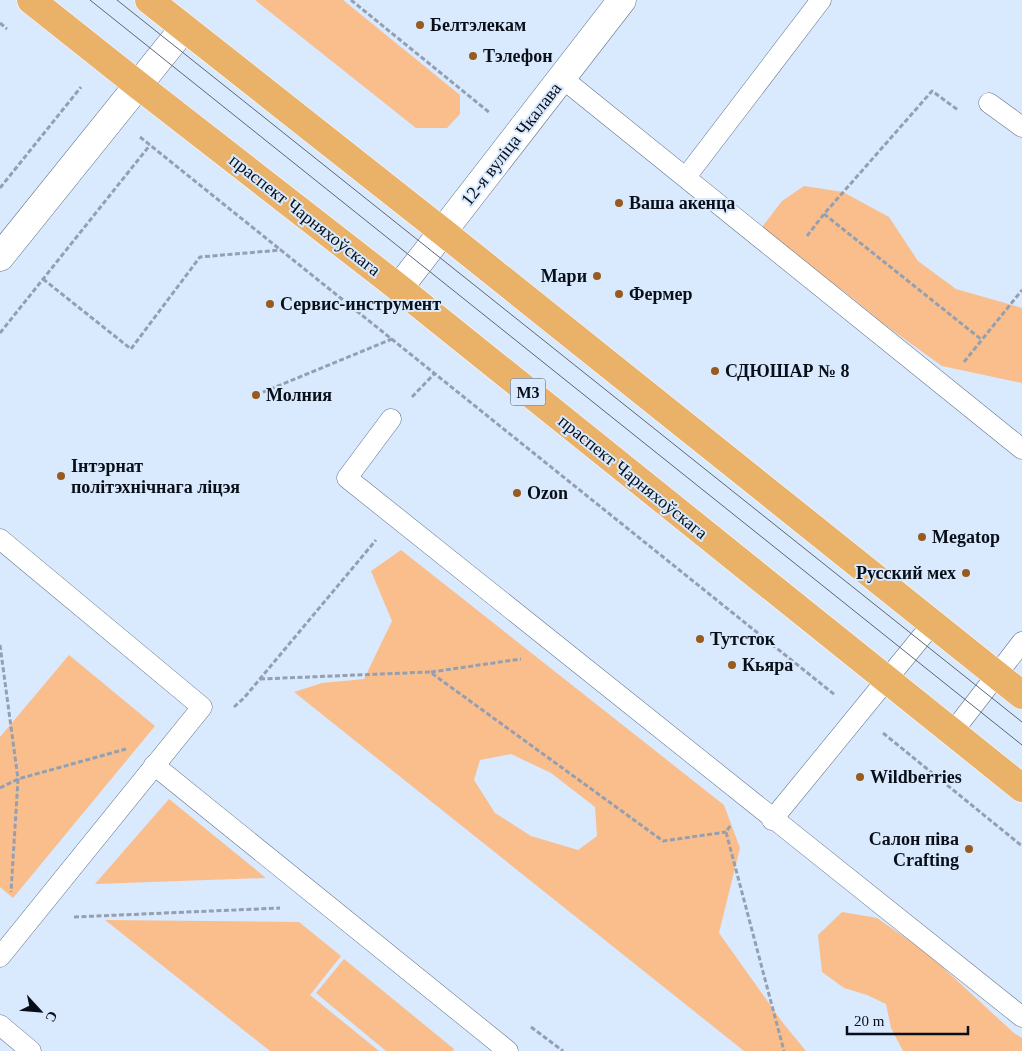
<svg xmlns="http://www.w3.org/2000/svg" width="1022" height="1051" font-family="Georgia,serif">
  <style>
    .green { fill: #fabe8c; fill-rule: evenodd }
    .lines { fill: none; stroke-linecap: round; stroke-linejoin: round }
    .lane-casing { stroke: #61738a; stroke-width: 21 }
    .street-casing { stroke: #61738a; stroke-width: 29 }
    .primary-casing { stroke: #fff; stroke-width: 29 }
    .path { stroke: #94a0b1; stroke-width: 3; stroke-dasharray: 5 2.5; stroke-linecap: butt }
    .lane { stroke: #fff; stroke-width: 20 }
    .street { stroke: #fff; stroke-width: 28 }
    .primary { stroke: #eab268; stroke-width: 28 }
    .tram { stroke: #5c6674; stroke-width: 1 }
    .poi-dot { fill: #975b1d; stroke: #d9e9fe; stroke-width: 2 }
    .labels { text-anchor: middle; dominant-baseline: central; stroke-width: 4; stroke-linejoin: round; paint-order: stroke }
    .shield { fill: #d9e9fe; stroke: #47505d; stroke-width: 1 }
    .shield-label { font-size: 16px; font-weight: bold; fill: #090f18 }
    .poi-label { font-size: 18px; font-weight: bold; fill: #090f18; stroke: #d9e9fe; text-anchor: start }
    .street-label { font-size: 18px; fill: #090f18; stroke: #d9e9fe }
  </style>
  <rect width="100%" height="100%" fill="#d9e9fe"/>
  <!-- green -->
  <g class="green">
    <path d="M255,0H343L460,95V114L447,128H416Z"/>
    <path d="M804,186L843,192L889,217L918,261L956,289L1022,308V383L942,366L885,325L846,293L759,231L782,201Z"/>
    <path d="M401,550L724,805L740,848L719,933L783,1023L806,1051H744L294,692L322,683L364,679L392,621L371,571ZM511,754L551,773L595,807L597,836L578,850L531,836L495,813L474,780L480,760Z"/>
    <path d="M69,655L155,726L13,898L0,887V737Z"/>
    <path d="M169,799L266,878L95,884Z"/>
    <path d="M842,912L877,918L926,952L1014,1033L1022,1038V1051H903L891,1028L886,1004L867,995L844,988L822,972L818,935Z"/>
    <path d="M105,920L299,922L341,956L310,995L379,1051H270Z"/>
    <path d="M344,959L454,1049L453,1051H386L316,993Z"/>
  </g>
  <g class="lines">
    <defs>
      <g id="lane">
        <path d="M562,78L1022,449"/>
        <path d="M989,103L1022,127"/>
        <path d="M686,177L821,0"/>
        <path d="M391,419L347,478C572,658 796,839 1022,1017"/>
        <path d="M0,539L202,707L0,957"/>
        <path d="M952,733L1022,642"/>
        <path d="M154,765L508,1051"/>
        <path d="M772,820L933,623"/>
        <path d="M0,1025L31,1051"/>
      </g>
      <g id="street">
        <path d="M0,257L184,28"/>
        <path d="M399,288L622,0"/>
      </g>
      <g id="primary">
        <path d="M31,0L138,85L399,288L1022,788"/>
        <path d="M149,0L443,232L1022,695"/>
      </g>
    </defs>
    <!-- lane casing -->
    <use href="#lane" class="lane-casing"/>
    <!-- street casing -->
    <use href="#street" class="street-casing"/>
    <!-- primary casing -->
    <use href="#primary" class="primary-casing"/>
    <!-- path -->
    <g class="path">
      <path d="M351,0L490,113"/>
      <path d="M0,23L7,29"/>
      <path d="M140,137L835,695"/>
      <path d="M0,188L81,87"/>
      <path d="M824,214L982,340"/>
      <path d="M807,236L824,214L932,91L958,110"/>
      <path d="M43,279L131,349L200,257L281,250"/>
      <path d="M0,333L150,145"/>
      <path d="M964,362L1022,290"/>
      <path d="M256,395L392,339"/>
      <path d="M412,397L435,373"/>
      <path d="M0,645L18,779L11,892"/>
      <path d="M431,672L521,659"/>
      <path d="M260,679L430,672L663,841L726,832"/>
      <path d="M234,707L244,698L376,540"/>
      <path d="M883,733L1022,846"/>
      <path d="M0,788L18,779L126,749"/>
      <path d="M730,826L726,832L784,1051"/>
      <path d="M74,917L280,908"/>
      <path d="M531,1027L563,1051"/>
    </g>
    <!-- lane -->
    <use href="#lane" class="lane"/>
    <!-- street -->
    <use href="#street" class="street"/>
    <!-- primary -->
    <use href="#primary" class="primary"/>
    <!-- tram -->
    <g class="tram">
      <path d="M90,0L1022,745"/>
      <path d="M117,0L1022,722"/>
    </g>
  </g>
  <!-- markers -->
  <g class="poi-dot">
    <circle cx="420" cy="25" r="5"/>
    <circle cx="473" cy="56" r="5"/>
    <circle cx="619" cy="203" r="5"/>
    <circle cx="597" cy="276" r="5"/>
    <circle cx="619" cy="294" r="5"/>
    <circle cx="270" cy="304" r="5"/>
    <circle cx="715" cy="371" r="5"/>
    <circle cx="256" cy="395" r="5"/>
    <circle cx="61" cy="476" r="5"/>
    <circle cx="517" cy="493" r="5"/>
    <circle cx="922" cy="537" r="5"/>
    <circle cx="966" cy="573" r="5"/>
    <circle cx="700" cy="639" r="5"/>
    <circle cx="732" cy="665" r="5"/>
    <circle cx="860" cy="777" r="5"/>
    <circle cx="969" cy="849" r="5"/>
  </g>
  <g class="labels">
    <!-- shield labels -->
    <rect class="shield" x="510.5" y="378.5" width="35" height="27" rx="4"/>
    <g class="shield-label">
      <text x="528" y="392">М3</text>
    </g>
    <!-- poi labels -->
    <g class="poi-label">
      <text x="430" y="25">Белтэлекам</text>
      <text x="483" y="56">Тэлефон</text>
      <text x="629" y="203">Ваша акенца</text>
      <text x="587" y="276" text-anchor="end">Мари</text>
      <text x="629" y="294">Фермер</text>
      <text x="280" y="304">Сервис-инструмент</text>
      <text x="725" y="371">СДЮШАР № 8</text>
      <text x="266" y="395">Молния</text>
      <text x="71" y="466">Інтэрнат<tspan x="71" dy="21">політэхнічнага ліцэя</tspan></text>
      <text x="527" y="493">Ozon</text>
      <text x="932" y="537">Megatop</text>
      <text x="956" y="573" text-anchor="end">Русский мех</text>
      <text x="710" y="639">Тутсток</text>
      <text x="742" y="665">Кьяра</text>
      <text x="870" y="777">Wildberries</text>
      <text x="959" y="839" text-anchor="end">Салон піва<tspan x="959" dy="21">Crafting</tspan></text>
    </g>
    <!-- street labels -->
    <g class="street-label">
      <text transform="translate(511 144) rotate(-52)">12-я вуліца Чкалава</text>
      <text transform="translate(305 215) rotate(38)">праспект Чарняхоўскага</text>
      <text transform="translate(633 477) rotate(39)">праспект Чарняхоўскага</text>
    </g>
  </g>
  <!-- north arrow -->
  <g transform="translate(40 1011) rotate(116)" stroke="#d9e9fe" stroke-width="4" paint-order="stroke">
  <path d="M0-4L9 19L0 12L-9 19Z" fill="#090f18"/>
  <text y="-8" font-size="14" font-weight="bold" text-anchor="middle" fill="#090f18">С</text>
  </g>
  <!-- scale -->
  <path d="M847 1026v8h121v-8" fill="none" stroke="#090f18" stroke-width="2.5"/>
  <text x="854" y="1026" font-size="15" fill="#090f18" stroke="#d9e9fe" stroke-width="4" paint-order="stroke">20 m</text>
</svg>
